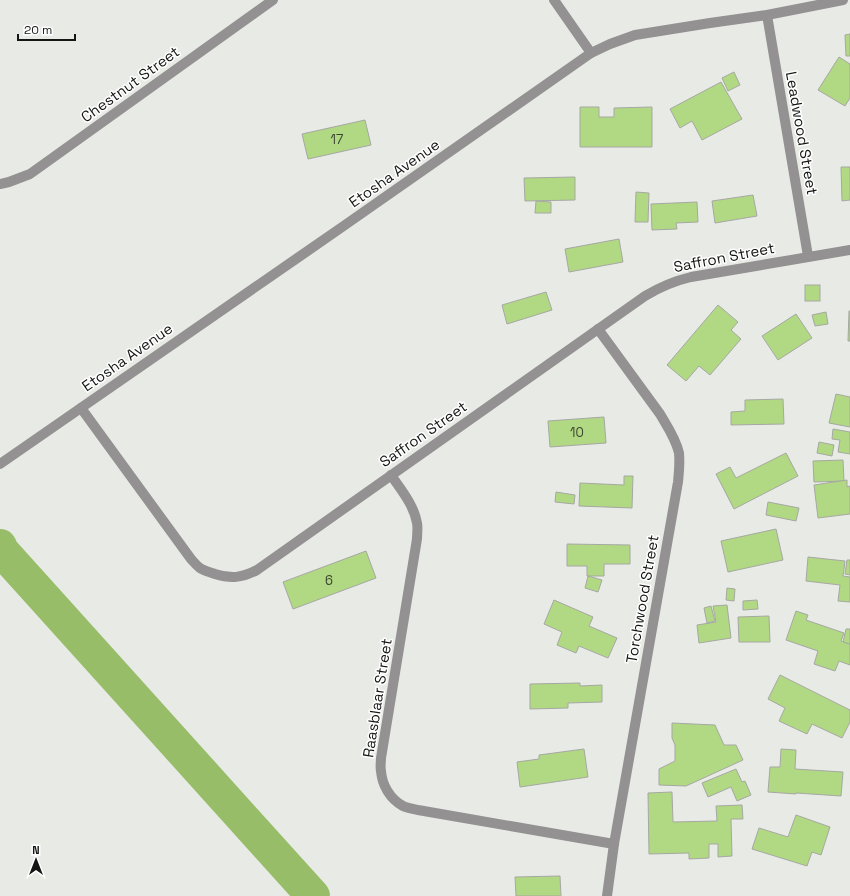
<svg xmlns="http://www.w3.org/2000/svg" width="850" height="896" font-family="'Space Grotesk',sans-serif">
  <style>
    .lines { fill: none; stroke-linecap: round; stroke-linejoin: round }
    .river { stroke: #98bd69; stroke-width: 34 }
    .building { fill: #b1d882; stroke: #a6a8a3 }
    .minor { stroke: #949192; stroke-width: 10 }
    .labels { text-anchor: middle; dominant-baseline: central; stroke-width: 3; stroke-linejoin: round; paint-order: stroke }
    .number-label { font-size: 13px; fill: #3c4630 }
    .street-label { font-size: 15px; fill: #151614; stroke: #fff }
  </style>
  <rect width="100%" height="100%" fill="#e8ebe5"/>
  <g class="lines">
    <!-- river -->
    <path class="river" d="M0,546L2,551L313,896"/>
  </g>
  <!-- building -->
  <g class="building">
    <path d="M850,34V56H846L845,35Z"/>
    <path d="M839,57L850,64V98L845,106L818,90Z"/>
    <path d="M734,72L740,85L728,91L722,78Z"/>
    <path d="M721,82L742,119L702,140L692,121L680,128L670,109Z"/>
    <path d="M580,107H599V117H614V108L652,107V147H580Z"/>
    <path d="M365,120L371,145L308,159L302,134Z"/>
    <path d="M841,167H850V200L842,201Z"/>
    <path d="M575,177V200L525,201L524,178Z"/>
    <path d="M636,192L649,193L648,222H635Z"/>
    <path d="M753,195L757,216L715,223L712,201Z"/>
    <path d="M536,201L551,202V213H535Z"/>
    <path d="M697,202L698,222L676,223L677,229L652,230L651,204Z"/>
    <path d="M619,239L623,262L569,272L565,249Z"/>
    <rect x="805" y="285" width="15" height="16"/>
    <path d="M546,292L552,310L507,324L502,305Z"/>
    <path d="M718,305L738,322L731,330L741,339L710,375L699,366L686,381L667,365Z"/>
    <path d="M849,311H850V341H848Z"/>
    <path d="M826,312L828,324L815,326L812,315Z"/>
    <path d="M796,314L812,338L778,360L762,336Z"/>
    <path d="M836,394L850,397V427L829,423Z"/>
    <path d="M783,399L784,424L731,425V412L745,411V400Z"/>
    <path d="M604,417L606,443L550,447L548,421Z"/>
    <path d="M833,429L850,432V454L838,452L840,440L832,439Z"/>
    <path d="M819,442L834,445L832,456L817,453Z"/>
    <path d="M786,453L798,476L734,509L716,474L730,467L736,478Z"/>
    <path d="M843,460L844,481L814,482L813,461Z"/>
    <path d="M624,476H633L632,508L579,506L580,483L624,485Z"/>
    <path d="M847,480V487L850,486V514L818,518L814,485Z"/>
    <path d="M556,492L575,495L574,504L555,502Z"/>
    <path d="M768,502L799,508L796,521L766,515Z"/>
    <path d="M776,529L783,560L728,572L721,541Z"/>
    <path d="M567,544L630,545V564H604V576H587V566H567Z"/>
    <path d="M366,551L376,578L293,609L283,582Z"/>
    <path d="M808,557L845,561L843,576L850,577V602L838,601L840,585L806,581Z"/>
    <path d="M847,560H850V575L845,574Z"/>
    <path d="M588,576L602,580L598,592L585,588Z"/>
    <path d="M727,588L735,589L734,601L726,600Z"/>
    <path d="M554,600L593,617L589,626L617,638L608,658L579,646L576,653L557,645L562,632L544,624Z"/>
    <path d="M757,600L758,609L743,610V601Z"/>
    <path d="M727,605L731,638L699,643L697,625L716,622L713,606Z"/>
    <path d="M711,606L715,621L707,623L704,608Z"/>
    <path d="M796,611L808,615L806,620L844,633L841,641L850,644V665L839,661L835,671L814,664L818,651L786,640Z"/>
    <path d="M769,616L770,642H739L738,617Z"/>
    <path d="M846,629H850V644L843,642Z"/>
    <path d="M780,675L850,710V722L842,738L812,724L807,734L779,721L785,708L768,699Z"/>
    <path d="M580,683V686L602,685V702L568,703V708L530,709V684Z"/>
    <path d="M672,723L715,725L724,745H736L743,760L686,786L659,785V769L675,761V745L672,738Z"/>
    <path d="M584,749L588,777L520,787L517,762L539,759V755Z"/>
    <path d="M781,749L796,750L795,769L843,772L841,796L796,793V794L768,792L770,767H780Z"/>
    <path d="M736,769L742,782L745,781L751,795L737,801L731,787L708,797L702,783Z"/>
    <path d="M672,792L673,822L717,821L716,806L742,805L743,819H731L732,856L718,857V844H709V858L689,859V853L649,854L648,793Z"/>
    <path d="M796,815L830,827L821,855L812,852L807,866L752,849L759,828L788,837Z"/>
    <path d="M560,876L561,896H516L515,877Z"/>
  </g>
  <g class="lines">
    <!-- minor -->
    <g class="minor">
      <path d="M554,0L591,53"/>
      <path d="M767,15L808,256"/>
      <path d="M0,184L9,182L30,174L273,0"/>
      <path d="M598,329L660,414C667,426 676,439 679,453C680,463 679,472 678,482L614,844L607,896"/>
      <path d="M81,408L191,559C194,562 197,566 200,568C204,571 210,572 215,574C231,579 242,578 257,570L645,296C660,287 674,281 691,277L850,250"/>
      <path d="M0,464L345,225L591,53L610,44L635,35L710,23L767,15L843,0"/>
      <path d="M391,475C401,490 414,505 417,523C418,528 417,534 417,539L381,758C381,762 380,767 381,771C382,785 390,799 403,806C407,808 413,809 418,810L614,844"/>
    </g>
  </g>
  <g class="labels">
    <!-- number labels -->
    <g class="number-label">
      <text x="337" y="139">17</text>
      <text x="577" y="432">10</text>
      <text x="329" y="580">6</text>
    </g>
    <!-- street labels -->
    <g class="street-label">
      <text transform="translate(130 84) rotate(-36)">Chestnut Street</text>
      <text transform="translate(802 133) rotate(80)">Leadwood Street</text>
      <text transform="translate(394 173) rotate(-35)">Etosha Avenue</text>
      <text transform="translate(724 257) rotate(-11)">Saffron Street</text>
      <text transform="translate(127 357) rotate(-35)">Etosha Avenue</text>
      <text transform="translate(423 434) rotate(-35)">Saffron Street</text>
      <text transform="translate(642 599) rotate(-80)">Torchwood Street</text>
      <text transform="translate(377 698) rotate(-81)">Raasblaar Street</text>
    </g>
  </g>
  <!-- north arrow -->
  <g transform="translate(36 860)" stroke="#ffffff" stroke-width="3" paint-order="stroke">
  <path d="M0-3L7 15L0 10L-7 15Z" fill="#151614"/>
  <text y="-6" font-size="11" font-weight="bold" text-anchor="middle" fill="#151614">N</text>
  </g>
  <!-- scale -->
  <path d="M18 34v6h57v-6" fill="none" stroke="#151614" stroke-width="2"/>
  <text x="24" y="34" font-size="12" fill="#151614" stroke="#ffffff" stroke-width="3" paint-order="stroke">20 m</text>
</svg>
